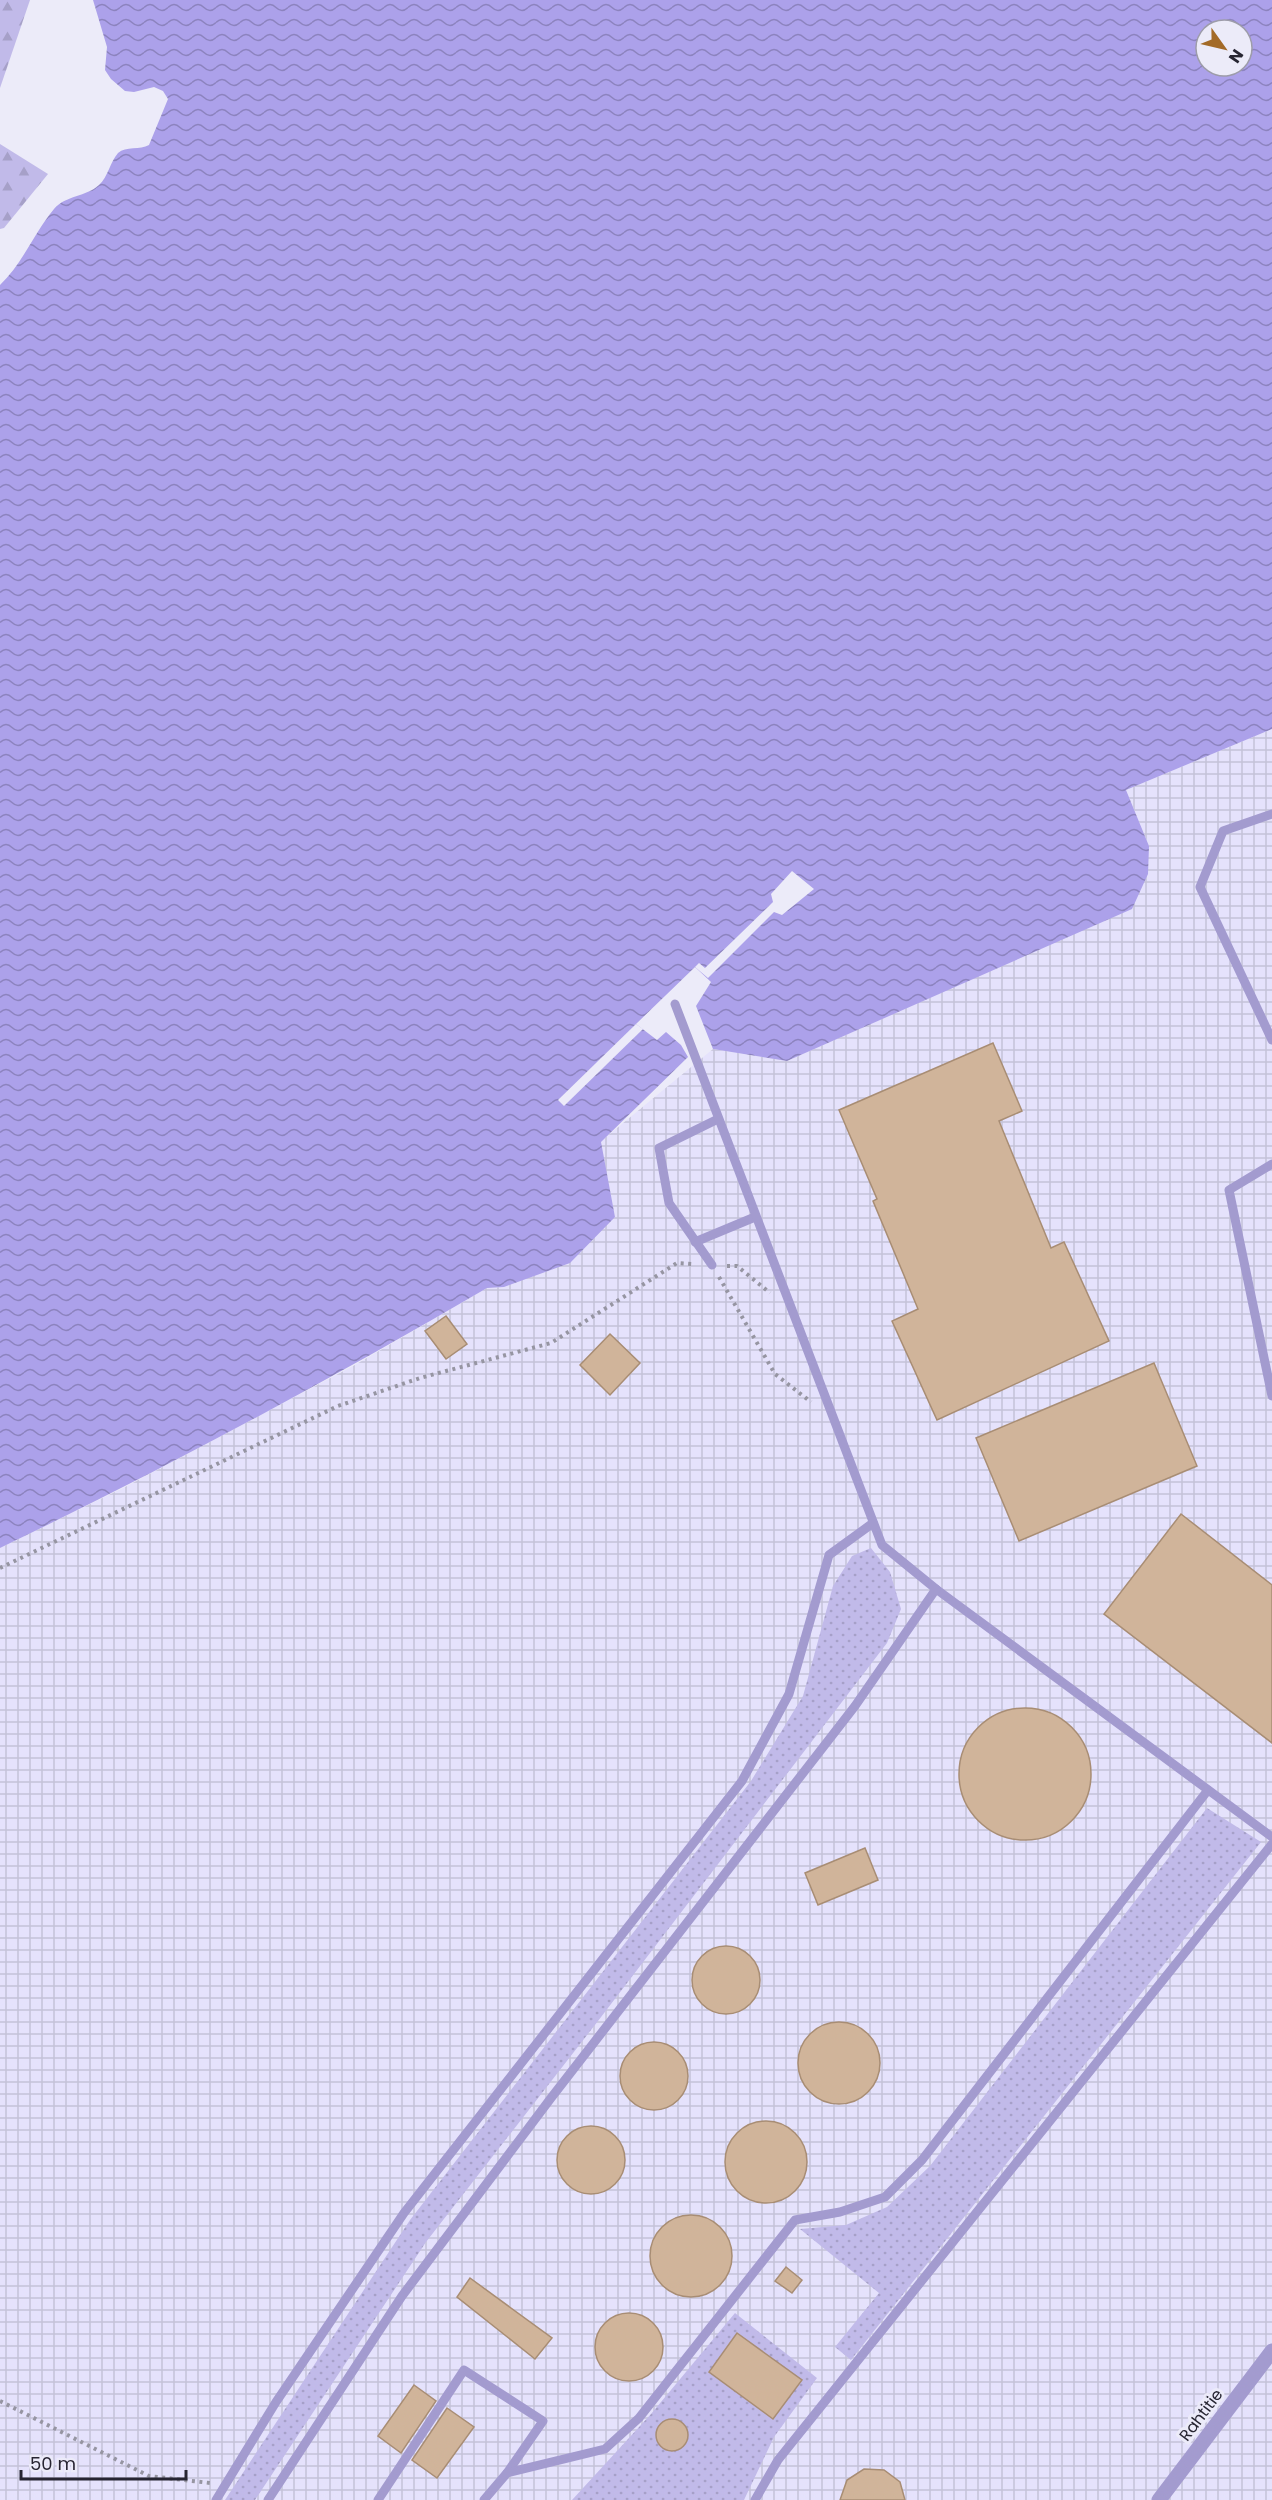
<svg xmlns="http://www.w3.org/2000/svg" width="1272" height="2500" font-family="Poppins,sans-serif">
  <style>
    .industrial { fill: url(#industrial-grid) }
    .grass { fill: url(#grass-dots) }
    .forest { fill: url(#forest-firs) }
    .water { fill: url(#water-waves); fill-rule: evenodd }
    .pier { fill: #ecebf9 }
    .building { fill: #d0b49a; stroke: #a88d74; stroke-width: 1.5 }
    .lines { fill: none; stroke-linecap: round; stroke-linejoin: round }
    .path { stroke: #9695a2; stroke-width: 4; stroke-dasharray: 3 4.5; stroke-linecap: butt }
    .service { stroke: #a39bcf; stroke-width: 9 }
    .minor { stroke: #a39bcf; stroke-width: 15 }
    .labels { text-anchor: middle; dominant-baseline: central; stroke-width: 6; stroke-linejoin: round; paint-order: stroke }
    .street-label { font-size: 16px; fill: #272532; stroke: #ecebf9 }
  </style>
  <defs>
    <pattern id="industrial-grid" width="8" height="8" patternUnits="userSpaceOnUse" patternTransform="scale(1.5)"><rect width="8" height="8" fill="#e5e2fc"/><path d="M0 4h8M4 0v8" fill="none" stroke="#c4c2d8"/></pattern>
    <pattern id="grass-dots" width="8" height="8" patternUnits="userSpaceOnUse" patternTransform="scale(1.5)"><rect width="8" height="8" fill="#c1bae9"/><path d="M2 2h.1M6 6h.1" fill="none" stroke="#a6a0c8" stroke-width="1.8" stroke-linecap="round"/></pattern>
    <pattern id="forest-firs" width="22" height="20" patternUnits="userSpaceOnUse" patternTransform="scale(1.5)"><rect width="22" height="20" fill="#c1bae9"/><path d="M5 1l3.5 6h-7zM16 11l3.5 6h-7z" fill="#a6a0c8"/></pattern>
    <pattern id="water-waves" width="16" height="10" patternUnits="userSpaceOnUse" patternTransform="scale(1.5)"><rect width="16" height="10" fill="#aca1ea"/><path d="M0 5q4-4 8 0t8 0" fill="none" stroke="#8c83be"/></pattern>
  </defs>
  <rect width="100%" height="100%" fill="#ecebf9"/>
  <!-- industrial -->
  <path class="industrial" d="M1272,729V2500H0V1548L125,1487L353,1366L487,1288L504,1287L615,1217L600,1142L713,1049L787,1061L1005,964L1149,846L1126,790Z"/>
  <!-- grass -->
  <g class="grass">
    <path d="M871,1548L890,1572L901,1609L887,1643L598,2021L426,2242L255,2500H225L410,2220L751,1781L803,1696L833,1586L852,1556Z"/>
    <path d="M1207,1808L1261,1842L851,2360L835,2347L879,2293L800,2229L846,2225L887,2207L930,2166Z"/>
    <path d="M735,2313L817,2378L774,2437L744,2500H572L651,2414Z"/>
  </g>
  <!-- forest -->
  <g class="forest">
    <path d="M0,0H30L0,88Z"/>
    <path d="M0,144L48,174L4,228L0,229Z"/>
  </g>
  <!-- water -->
  <path class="water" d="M93,0H1272V729L1126,790L1149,846L1148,874L1132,909L787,1061L713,1049L696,1006L711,982L695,967L636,1024L657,1040L666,1032L681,1045L688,1057L601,1142L615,1217L570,1263L504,1287L487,1288C328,1381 166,1468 0,1548V285C23,263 34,233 54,209C66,195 86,197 99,185C108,177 110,162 118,153C126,146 140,150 149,145L168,99L163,91L154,87L134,92L125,91L111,79L105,70L107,47ZM1206,30H1242V66H1206Z"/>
  <!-- pier -->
  <g class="pier">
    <path d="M792,871L814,889L782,915L774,912L708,978L695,967L699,963L705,968L773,902L771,894Z"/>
    <path d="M636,1024L643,1029L564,1106L558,1100Z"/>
  </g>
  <!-- building -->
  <g class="building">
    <path d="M993,1043L1022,1111L999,1121L1051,1248L1064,1242L1109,1341L937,1420L892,1321L918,1309L873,1201L877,1199L839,1110Z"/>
    <path d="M446,1316L467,1344L446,1359L425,1331Z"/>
    <path d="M610,1334L640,1363L610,1395L580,1365Z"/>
    <path d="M1154,1363L1197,1466L1019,1541L976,1438Z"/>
    <path d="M1181,1514L1272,1585V1743L1104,1614Z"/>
    <circle cx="1025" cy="1774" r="66"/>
    <path d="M865,1848L878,1880L818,1905L805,1873Z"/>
    <circle cx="726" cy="1980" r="34"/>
    <circle cx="839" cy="2063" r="41"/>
    <circle cx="654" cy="2076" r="34"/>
    <circle cx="766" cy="2162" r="41"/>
    <circle cx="591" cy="2160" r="34"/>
    <circle cx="691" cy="2256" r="41"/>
    <path d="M786,2267L802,2280L792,2293L775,2281Z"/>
    <path d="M470,2278L552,2338L535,2359L457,2297Z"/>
    <circle cx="629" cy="2347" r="34"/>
    <path d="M737,2333L802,2380L773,2419L709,2372Z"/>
    <path d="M414,2385L436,2401L401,2453L378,2436Z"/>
    <path d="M447,2408L474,2427L437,2478L412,2460Z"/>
    <circle cx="672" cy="2435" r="16"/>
    <path d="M864,2469L884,2470L900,2482L905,2500H840L847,2480Z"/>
  </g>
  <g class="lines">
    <!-- path -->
    <g class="path">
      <path d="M727,1266H737L770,1293"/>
      <path d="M719,1277L775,1374L811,1402"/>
      <path d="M0,1568L338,1406L420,1378L551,1343L677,1263L692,1264"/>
      <path d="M0,2401L149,2476L210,2483"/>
    </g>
    <!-- service -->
    <g class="service">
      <path d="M1272,814L1223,831L1200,887L1272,1040"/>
      <path d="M1272,1164L1229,1190L1272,1396"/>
      <path d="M695,1242L755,1217"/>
      <path d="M712,1265L669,1203L659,1148L718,1119"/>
      <path d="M936,1589L1272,1837"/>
      <path d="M216,2500L276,2402L404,2213L742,1781L789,1694L829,1555L873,1523"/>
      <path d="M268,2500L402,2296L551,2098L855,1706L936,1589L882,1545L675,1004"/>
      <path d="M378,2500L464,2370L543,2421L507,2473"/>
      <path d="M484,2500L507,2473L605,2449L639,2418L795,2220L840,2212L885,2197L922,2160L1208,1790"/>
      <path d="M755,2500L778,2460L1272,1844"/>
    </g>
    <!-- minor -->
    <path class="minor" d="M1159,2500L1272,2351"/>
  </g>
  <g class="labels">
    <!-- street labels -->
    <g class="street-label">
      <text transform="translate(1201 2415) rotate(-53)">Rahtitie</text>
    </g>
  </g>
  <!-- north arrow -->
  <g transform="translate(1224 48) rotate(124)"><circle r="28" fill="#ecebf9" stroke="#9d9ca9" stroke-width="1.5"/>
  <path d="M0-4.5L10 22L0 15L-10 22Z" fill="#a36a28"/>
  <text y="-9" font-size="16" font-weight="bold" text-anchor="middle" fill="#272532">N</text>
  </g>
  <!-- scale -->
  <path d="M21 2470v9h165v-9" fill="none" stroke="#272532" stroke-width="3"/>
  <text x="30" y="2470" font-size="18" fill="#272532" stroke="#ecebf9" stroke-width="4.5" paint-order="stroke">50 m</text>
</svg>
